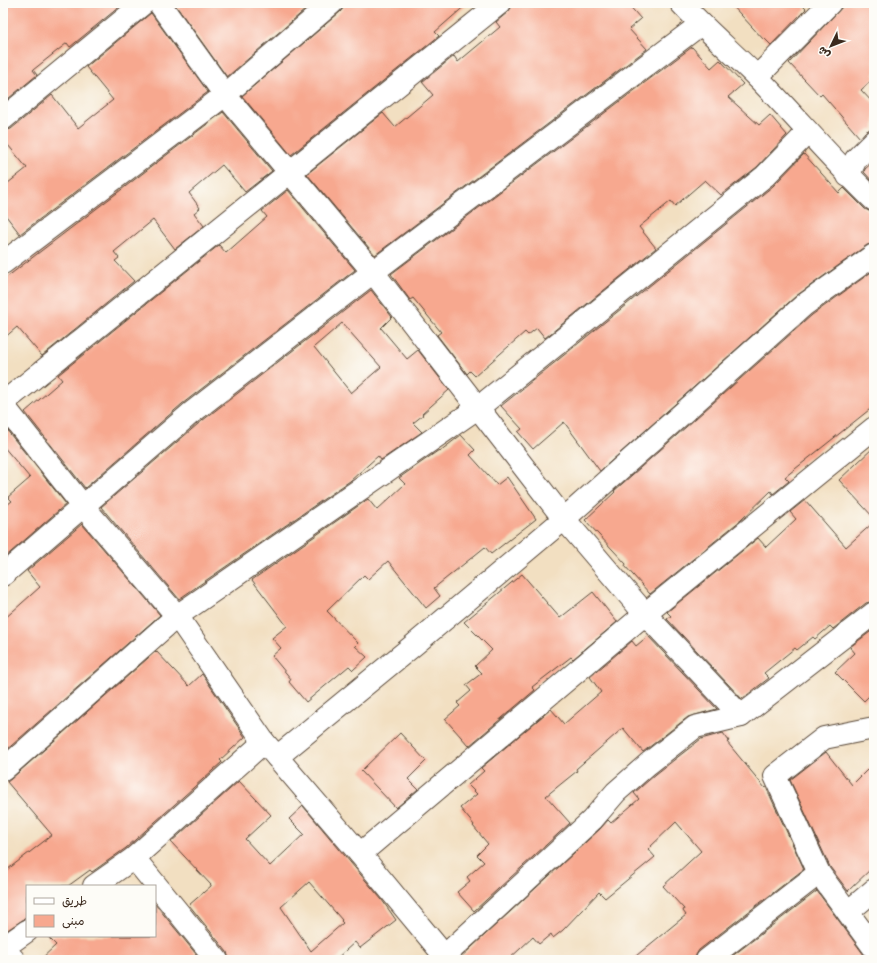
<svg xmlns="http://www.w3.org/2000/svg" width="877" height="963" font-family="Dekko,'Playpen Sans Arabic',sans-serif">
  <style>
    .building { fill: #f7a88f; fill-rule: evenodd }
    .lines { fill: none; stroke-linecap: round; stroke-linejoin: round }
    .minor-casing { stroke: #564536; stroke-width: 24 }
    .minor { stroke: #fff; stroke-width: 22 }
  </style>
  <rect width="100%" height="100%" fill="#fdfcf7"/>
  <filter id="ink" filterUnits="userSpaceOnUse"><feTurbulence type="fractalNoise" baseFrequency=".025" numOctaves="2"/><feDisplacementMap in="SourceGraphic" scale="8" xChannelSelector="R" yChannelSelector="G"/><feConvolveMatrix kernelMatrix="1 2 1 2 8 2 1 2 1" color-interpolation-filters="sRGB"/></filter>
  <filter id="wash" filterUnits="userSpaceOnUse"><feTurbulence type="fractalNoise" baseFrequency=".012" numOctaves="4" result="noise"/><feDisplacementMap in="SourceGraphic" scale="16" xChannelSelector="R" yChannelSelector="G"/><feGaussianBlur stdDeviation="0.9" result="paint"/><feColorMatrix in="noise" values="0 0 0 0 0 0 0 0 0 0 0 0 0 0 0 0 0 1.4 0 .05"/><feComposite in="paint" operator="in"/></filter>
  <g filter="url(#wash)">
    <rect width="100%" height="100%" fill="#f2dfc1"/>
    <g id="blocks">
      <!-- building -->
      <g class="building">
        <path d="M3,3H124L70,47L67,43L33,70L37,75L3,103Z"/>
        <path d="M174,3H313L227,77Z"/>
        <path d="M344,3H468L435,32L439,36L291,155L242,96L340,12L344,7Z"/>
        <path d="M512,3H627L641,19L629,29L647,49L375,255L307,174L383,113L395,127L433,95L422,82L454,56L458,62L500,27L496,22L508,12L511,8Z"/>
        <path d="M730,3H800L806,9L771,45L765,39L764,40Z"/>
        <path d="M846,3H874V78L861,90L874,104V129H870L865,132L860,138L822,94L820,96L789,63Z"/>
        <path d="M151,13L208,92L20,234L3,212V187L27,168L3,139V131L11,129L52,95L78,128L113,100L86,67Z"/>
        <path d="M692,47L711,68L720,60L743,84L728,97L759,125L770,115L787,135L757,167L721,195L705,180L675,206L671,201L639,227L656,248L545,338L537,328L528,335L525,332L475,376L470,371L467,374L437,335L441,332L413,298L410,300L391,274Z"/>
        <path d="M223,112L272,171L245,192L222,165L189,193L200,208L194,213L204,226L175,249L153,220L114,252L119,258L115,261L134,281L42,356L17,327L3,339V280Z"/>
        <path d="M804,154L839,193L844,188L865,209L871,212H874V243L867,245L796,296L600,471L564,422L533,449L518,432L522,429L501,406L773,186Z"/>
        <path d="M874,161V183L864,172L865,169Z"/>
        <path d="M288,190L355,270L182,404L85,488L25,412L62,380L58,375L219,245L226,253L267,217L262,211Z"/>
        <path d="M874,270V406L785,477L789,481L773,494L771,491L741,520L650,594L625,566L626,564L585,520L615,492L614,491L812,315Z"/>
        <path d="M371,290L392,317L381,328L407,359L418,350L449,390L422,414L423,415L413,423L422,432L381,460L378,456L350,481L179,599L101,507L198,424ZM342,323L381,367L351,393L314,347Z"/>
        <path d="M6,429L66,504L3,559V508L12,501L8,497L30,478L3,446V432Z"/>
        <path d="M461,435L475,450L470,455L497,485L507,477L536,519L491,554L485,547L434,588L440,596L426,608L388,561L368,579L364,575L327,611L358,643L355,646L367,657L353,670L349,666L306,702L289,682L291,679L272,656L281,648L272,638L287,626L252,580L368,499L377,510L405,484L399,478L439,450L440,451Z"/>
        <path d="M874,447V518L839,480Z"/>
        <path d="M805,500L846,547L874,522V601L866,603L833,629L830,626L815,639L813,637L797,650L795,648L764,673L769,678L742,699L667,619L671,616L667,612L758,538L766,547L796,519L790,512Z"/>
        <path d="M82,524L160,615L3,753V620L40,587L27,571Z"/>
        <path d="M522,574L560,618L593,592L617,622L573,659L571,657L532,687L535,690L469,746L445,719L460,706L457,703L471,691L466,685L482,673L475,666L492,650L464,622Z"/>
        <path d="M874,629V691L864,701L835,672L855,653L850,647Z"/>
        <path d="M648,636L717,709L688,717L643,752L623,728L576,769L577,771L546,796L570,823L474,911L457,892L470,881L467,877L484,862L477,855L488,844L473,826L474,825L460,808L477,794L468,785L484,771L481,768L551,709L564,724L601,692L590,677L632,641L636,646Z"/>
        <path d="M156,651L189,686L202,674L245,737L220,760L222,762L126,848L92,872L90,870L68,886H27V917L3,933V873L52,835L7,782L11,779Z"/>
        <path d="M400,733L426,761L408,779L418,789L396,808L361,771Z"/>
        <path d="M723,733L729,741L727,742L765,788L766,787L804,869L699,950L696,955L695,960H631L686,915L683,911L684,909L663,886L701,851L676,822L648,849L655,857L605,898L599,892L563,930L553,938L551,934L539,944L533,937L508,960H460V958L600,829L608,820L611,823L639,799L634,793L656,774L701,739Z"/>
        <path d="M826,752L852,785L874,763V866L848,891L830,867L790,780Z"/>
        <path d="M239,781L271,815L245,839L270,866L304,834L289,819L303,806L382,900L396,920L360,948L355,942L335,960H229L227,952L189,905L211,886V885L171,842ZM309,882L342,920L341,921L343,923L311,951L281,907Z"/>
        <path d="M817,891L864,955L869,959L872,960H727Z"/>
        <path d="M155,904L201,960H40L56,945L47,936H155Z"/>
      </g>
    </g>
  </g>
  <g filter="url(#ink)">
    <use href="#blocks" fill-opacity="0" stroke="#564536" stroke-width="1"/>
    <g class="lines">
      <defs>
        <g id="minor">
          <path d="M159,3L225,95L373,272L564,519L645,614L741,716"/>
          <path d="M681,3C705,29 732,52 757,77C797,118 833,161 874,200"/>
          <path d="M757,77L830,3"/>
          <path d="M3,119L144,3"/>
          <path d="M848,176L856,159L874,141"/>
          <path d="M3,263L225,95L332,3"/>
          <path d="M3,403L500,3"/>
          <path d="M3,405L83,506L177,616L264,742L360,854L448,960"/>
          <path d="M3,575L190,414L373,272L701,24"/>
          <path d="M874,728L824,738L775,776L819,873L874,948"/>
          <path d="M277,757L415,644L564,519L804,305L874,255"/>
          <path d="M3,770L177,616L479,407L765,176L808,132"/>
          <path d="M360,854L645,614L874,428"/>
          <path d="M134,858L217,960"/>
          <path d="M94,886L134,858L264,742"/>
          <path d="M848,912L874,890"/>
          <path d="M14,960L3,948L27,931"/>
          <path d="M440,960L592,820L616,792L648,764L695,727L741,716L874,613"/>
          <path d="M707,960L819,873"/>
        </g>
      </defs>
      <!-- minor casing -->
      <use href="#minor" class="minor-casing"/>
      <!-- minor -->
      <use href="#minor" class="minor"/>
    </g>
  </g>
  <!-- margin -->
  <rect width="877" height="963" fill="none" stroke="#fdfcf7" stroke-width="16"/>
  <!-- legend -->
  <rect x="26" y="885" width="130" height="52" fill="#fdfcf7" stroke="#afa8a0"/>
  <rect x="34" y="898" width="20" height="6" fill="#ffffff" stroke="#afa8a0"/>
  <text x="62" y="905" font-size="12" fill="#3b2a1e">طريق</text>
  <rect x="34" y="915" width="20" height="12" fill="#f7a88f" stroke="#afa8a0"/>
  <text x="62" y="925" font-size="12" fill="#3b2a1e">مبنى</text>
  <!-- north arrow -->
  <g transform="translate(831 46) rotate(227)" stroke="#fdfcf7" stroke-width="3" paint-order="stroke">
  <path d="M0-3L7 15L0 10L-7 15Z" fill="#3b2a1e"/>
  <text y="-6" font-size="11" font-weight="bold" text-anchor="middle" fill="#3b2a1e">ش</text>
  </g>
</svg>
